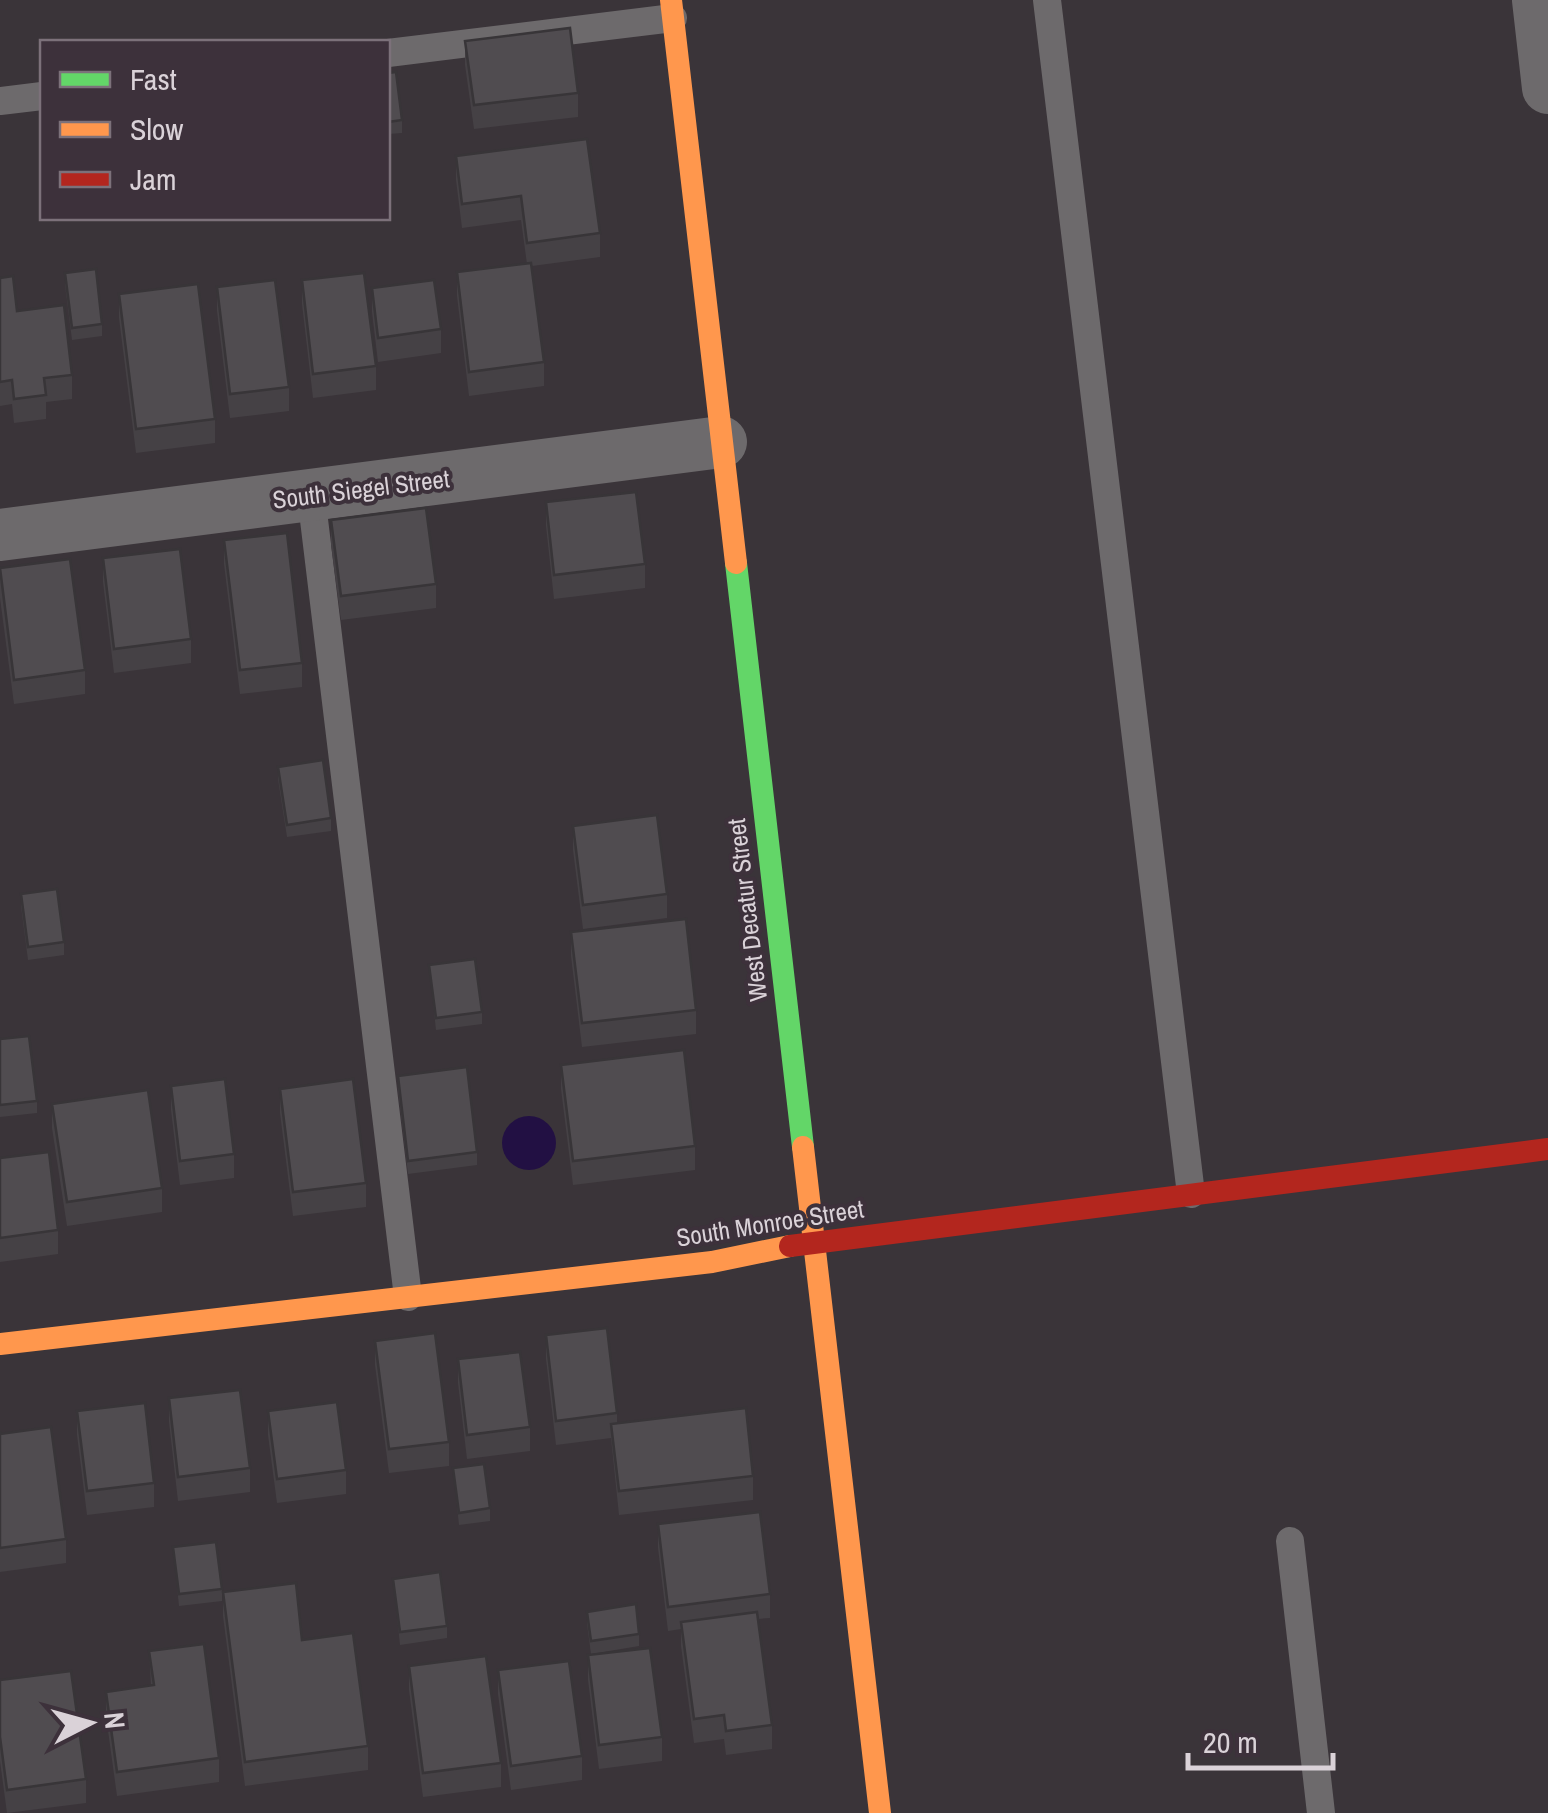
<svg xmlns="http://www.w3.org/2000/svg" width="1548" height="1813" font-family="'Archivo Narrow',sans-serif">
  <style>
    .water { fill: #221043 }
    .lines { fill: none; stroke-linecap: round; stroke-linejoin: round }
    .lane { stroke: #6d6a6c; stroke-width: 28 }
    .street { stroke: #6d6a6c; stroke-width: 52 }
    .fast { stroke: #63d668; stroke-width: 22 }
    .slow { stroke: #ff974d; stroke-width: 22 }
    .jam { stroke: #b3261e; stroke-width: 22 }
    .wall { fill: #454145 }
    .building { fill: #504c50; stroke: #383538; stroke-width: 2.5 }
    .labels { text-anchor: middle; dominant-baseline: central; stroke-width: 8; stroke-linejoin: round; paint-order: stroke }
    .street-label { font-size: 25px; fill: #dad2d8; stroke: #3d313b }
  </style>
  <rect width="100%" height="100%" fill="#3a3439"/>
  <!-- water -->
  <circle class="water" cx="529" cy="1143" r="27"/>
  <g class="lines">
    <!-- lane -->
    <g class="lane">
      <path d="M1047,0L1191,1194"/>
      <path d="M388,53L673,18"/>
      <path d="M0,101L42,96"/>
      <path d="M311,495L408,1297"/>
      <path d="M1290,1541L1321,1813"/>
    </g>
    <!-- street -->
    <g class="street">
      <path d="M1538,0L1548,88"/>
      <path d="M0,535L721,442"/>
    </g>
    <!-- fast -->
    <path class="fast" d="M736,563L803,1147"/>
    <!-- slow -->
    <g class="slow">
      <path d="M671,0L736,563"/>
      <path d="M803,1147L880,1813"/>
      <path d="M0,1344L712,1262L790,1246"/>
    </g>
    <!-- jam -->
    <path class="jam" d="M790,1246L1548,1149"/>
  </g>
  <!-- wall -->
  <g class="wall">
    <path d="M465,41L578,93V117L474,129L465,65Z"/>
    <path d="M388,73L402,120V133L388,134Z"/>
    <path d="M456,156L600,233V257L532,266L544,362V386L469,396L457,296V272L527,264L521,220L462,228L456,180Z"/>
    <path d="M65,273L102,324V336L72,340L65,285Z"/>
    <path d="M0,278L17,311L72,375V399L46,402V419L14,423L12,404L0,406Z"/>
    <path d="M302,280L376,366V390L313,398L302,304Z"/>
    <path d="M217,287L289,387V411L230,418L217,311Z"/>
    <path d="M372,288L441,329V353L378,362L372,312Z"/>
    <path d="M119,294L215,419V443L136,453L119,318Z"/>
    <path d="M546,502L645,564V588L554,599L546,526Z"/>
    <path d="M331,520L436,584V608L341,620L331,545Z"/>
    <path d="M224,540L302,663V687L240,694L224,564Z"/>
    <path d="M103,558L191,639V663L114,673L103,582Z"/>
    <path d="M0,568L85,670V694L14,704L0,598Z"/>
    <path d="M278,767L331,818V831L287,837L278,779Z"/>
    <path d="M573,826L667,894V918L583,929L573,850Z"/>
    <path d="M21,894L64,942V955L28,960L21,906Z"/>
    <path d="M571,932L696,1010V1034L582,1047L571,956Z"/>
    <path d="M429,965L482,1012V1024L436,1030Z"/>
    <path d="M0,1039L37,1101V1113L0,1117Z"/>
    <path d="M561,1065L695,1146V1170L573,1185L561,1089Z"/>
    <path d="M398,1076L477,1152V1165L408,1174L398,1089Z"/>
    <path d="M171,1086L234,1154V1178L180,1185L171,1110Z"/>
    <path d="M280,1089L366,1183V1207L293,1216L280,1113Z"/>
    <path d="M52,1104L162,1188V1212L67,1226L52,1128Z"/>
    <path d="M0,1158L58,1230V1254L0,1262Z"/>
    <path d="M546,1335L617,1413V1424L753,1476V1500L619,1515L611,1438L556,1445L546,1359Z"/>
    <path d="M375,1341L449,1442V1466L389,1473L375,1365Z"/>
    <path d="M458,1359L530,1427V1451L467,1459L458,1383Z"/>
    <path d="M169,1398L250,1468V1492L178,1501L169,1422Z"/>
    <path d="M77,1411L154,1483V1507L87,1515L77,1435Z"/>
    <path d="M268,1411L346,1470V1494L277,1503L268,1435Z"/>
    <path d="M0,1431L66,1539V1563L0,1572Z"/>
    <path d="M453,1468L490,1508V1521L459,1525Z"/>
    <path d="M658,1524L770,1594V1618L757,1619L772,1725V1749L726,1755L724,1739L694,1743L681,1646V1629L668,1631L658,1548Z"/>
    <path d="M173,1547L222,1589V1601L179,1606Z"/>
    <path d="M393,1579L447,1626V1638L400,1645Z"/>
    <path d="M223,1592L302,1640L368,1746V1770L245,1786L223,1616Z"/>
    <path d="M587,1612L639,1634V1646L591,1654L587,1624Z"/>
    <path d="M149,1651L219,1758V1782L117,1796L106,1716V1692L151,1685Z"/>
    <path d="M588,1655L662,1737V1761L599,1769L588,1680Z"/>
    <path d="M409,1666L501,1763V1787L423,1797L409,1690Z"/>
    <path d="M498,1670L582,1756V1780L511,1790L498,1694Z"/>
    <path d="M0,1680L86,1779V1803L7,1813L0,1761Z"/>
  </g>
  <!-- building -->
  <g class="building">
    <path d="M570,28L578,93L474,105L465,41Z"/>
    <path d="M396,72L402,120L388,122V73Z"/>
    <path d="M587,139L600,233L527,243L521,196L462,204L456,156Z"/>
    <path d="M531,263L544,362L469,372L457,272Z"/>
    <path d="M96,269L102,324L72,328L65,273Z"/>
    <path d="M364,273L376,366L313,374L302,280Z"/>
    <path d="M13,276L17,311L64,305L72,375L44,378L46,395L14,399L12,380L0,382V278Z"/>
    <path d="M275,280L289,387L230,394L217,287Z"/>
    <path d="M434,280L441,329L378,338L372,288Z"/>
    <path d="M198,284L215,419L136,429L119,294Z"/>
    <path d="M636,492L645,564L554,575L546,502Z"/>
    <path d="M426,508L436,584L341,596L331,520Z"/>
    <path d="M287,533L302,663L240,670L224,540Z"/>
    <path d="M180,549L191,639L114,649L103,558Z"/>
    <path d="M70,559L85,670L14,680L0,568Z"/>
    <path d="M323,760L331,818L287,825L278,767Z"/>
    <path d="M657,815L667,894L583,905L573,826Z"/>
    <path d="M57,889L64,942L28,947L21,894Z"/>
    <path d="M686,919L696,1010L582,1023L571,932Z"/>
    <path d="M475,959L482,1012L436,1018L429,965Z"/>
    <path d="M29,1036L37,1101L0,1105V1039Z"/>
    <path d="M684,1050L695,1146L573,1161L561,1065Z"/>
    <path d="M467,1067L477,1152L408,1161L398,1076Z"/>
    <path d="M225,1079L234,1154L180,1161L171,1086Z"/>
    <path d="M353,1079L366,1183L293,1192L280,1089Z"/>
    <path d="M148,1090L162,1188L67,1202L52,1104Z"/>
    <path d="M49,1152L58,1230L0,1238V1158Z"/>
    <path d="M607,1328L617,1413L556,1421L546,1335Z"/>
    <path d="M435,1333L449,1442L389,1449L375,1341Z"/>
    <path d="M520,1352L530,1427L467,1435L458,1359Z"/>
    <path d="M240,1390L250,1468L178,1477L169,1398Z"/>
    <path d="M337,1402L346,1470L277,1479L268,1411Z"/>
    <path d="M145,1403L154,1483L87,1491L77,1411Z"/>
    <path d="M746,1408L753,1476L619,1491L611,1424Z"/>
    <path d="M51,1427L66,1539L0,1548V1431V1434Z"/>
    <path d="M484,1464L490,1508L459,1513L453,1468Z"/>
    <path d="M760,1512L770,1594L668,1607L658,1524Z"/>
    <path d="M216,1542L222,1589L179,1594L173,1547Z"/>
    <path d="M440,1572L447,1626L400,1632L393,1579Z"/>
    <path d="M296,1583L302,1640L353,1633L368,1746L245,1762L223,1592Z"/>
    <path d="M636,1604L639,1634L591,1641L587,1612Z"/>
    <path d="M757,1612L772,1725L726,1731L724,1715L694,1719L681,1622Z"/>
    <path d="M204,1644L219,1758L117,1772L106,1692L154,1685L149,1651Z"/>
    <path d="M650,1648L662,1737L599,1745L588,1655Z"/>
    <path d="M486,1656L501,1763L423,1773L409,1666Z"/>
    <path d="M569,1661L582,1756L511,1766L498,1670Z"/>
    <path d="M71,1671L86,1779L7,1790L0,1737V1680Z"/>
  </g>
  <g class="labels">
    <!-- street labels -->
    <g class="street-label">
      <text transform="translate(361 489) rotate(-7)">South Siegel Street</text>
      <text transform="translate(747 910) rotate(-97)">West Decatur Street</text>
      <text transform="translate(770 1223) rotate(-9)">South Monroe Street</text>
    </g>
  </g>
  <!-- legend -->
  <rect x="40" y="40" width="350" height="180" fill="#3d313b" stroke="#7c717a" stroke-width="2.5"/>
  <rect x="60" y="72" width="50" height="15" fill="#63d668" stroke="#7c717a" stroke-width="2.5"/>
  <text x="130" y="90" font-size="30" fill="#dad2d8">Fast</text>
  <rect x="60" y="122" width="50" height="15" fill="#ff974d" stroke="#7c717a" stroke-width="2.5"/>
  <text x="130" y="140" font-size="30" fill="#dad2d8">Slow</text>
  <rect x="60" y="172" width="50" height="15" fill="#b3261e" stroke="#7c717a" stroke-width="2.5"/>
  <text x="130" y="190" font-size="30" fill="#dad2d8">Jam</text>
  <!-- north arrow -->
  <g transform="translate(90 1723) rotate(84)" stroke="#3d313b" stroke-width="8" paint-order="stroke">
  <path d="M0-8L18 38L0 25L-18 38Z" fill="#dad2d8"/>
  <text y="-15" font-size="28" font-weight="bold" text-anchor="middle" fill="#dad2d8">N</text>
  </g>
  <!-- scale -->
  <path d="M1188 1753v15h145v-15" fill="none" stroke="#dad2d8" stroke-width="5"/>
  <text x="1203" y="1753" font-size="30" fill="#dad2d8" stroke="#3d313b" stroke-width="8" paint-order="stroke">20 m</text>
</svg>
